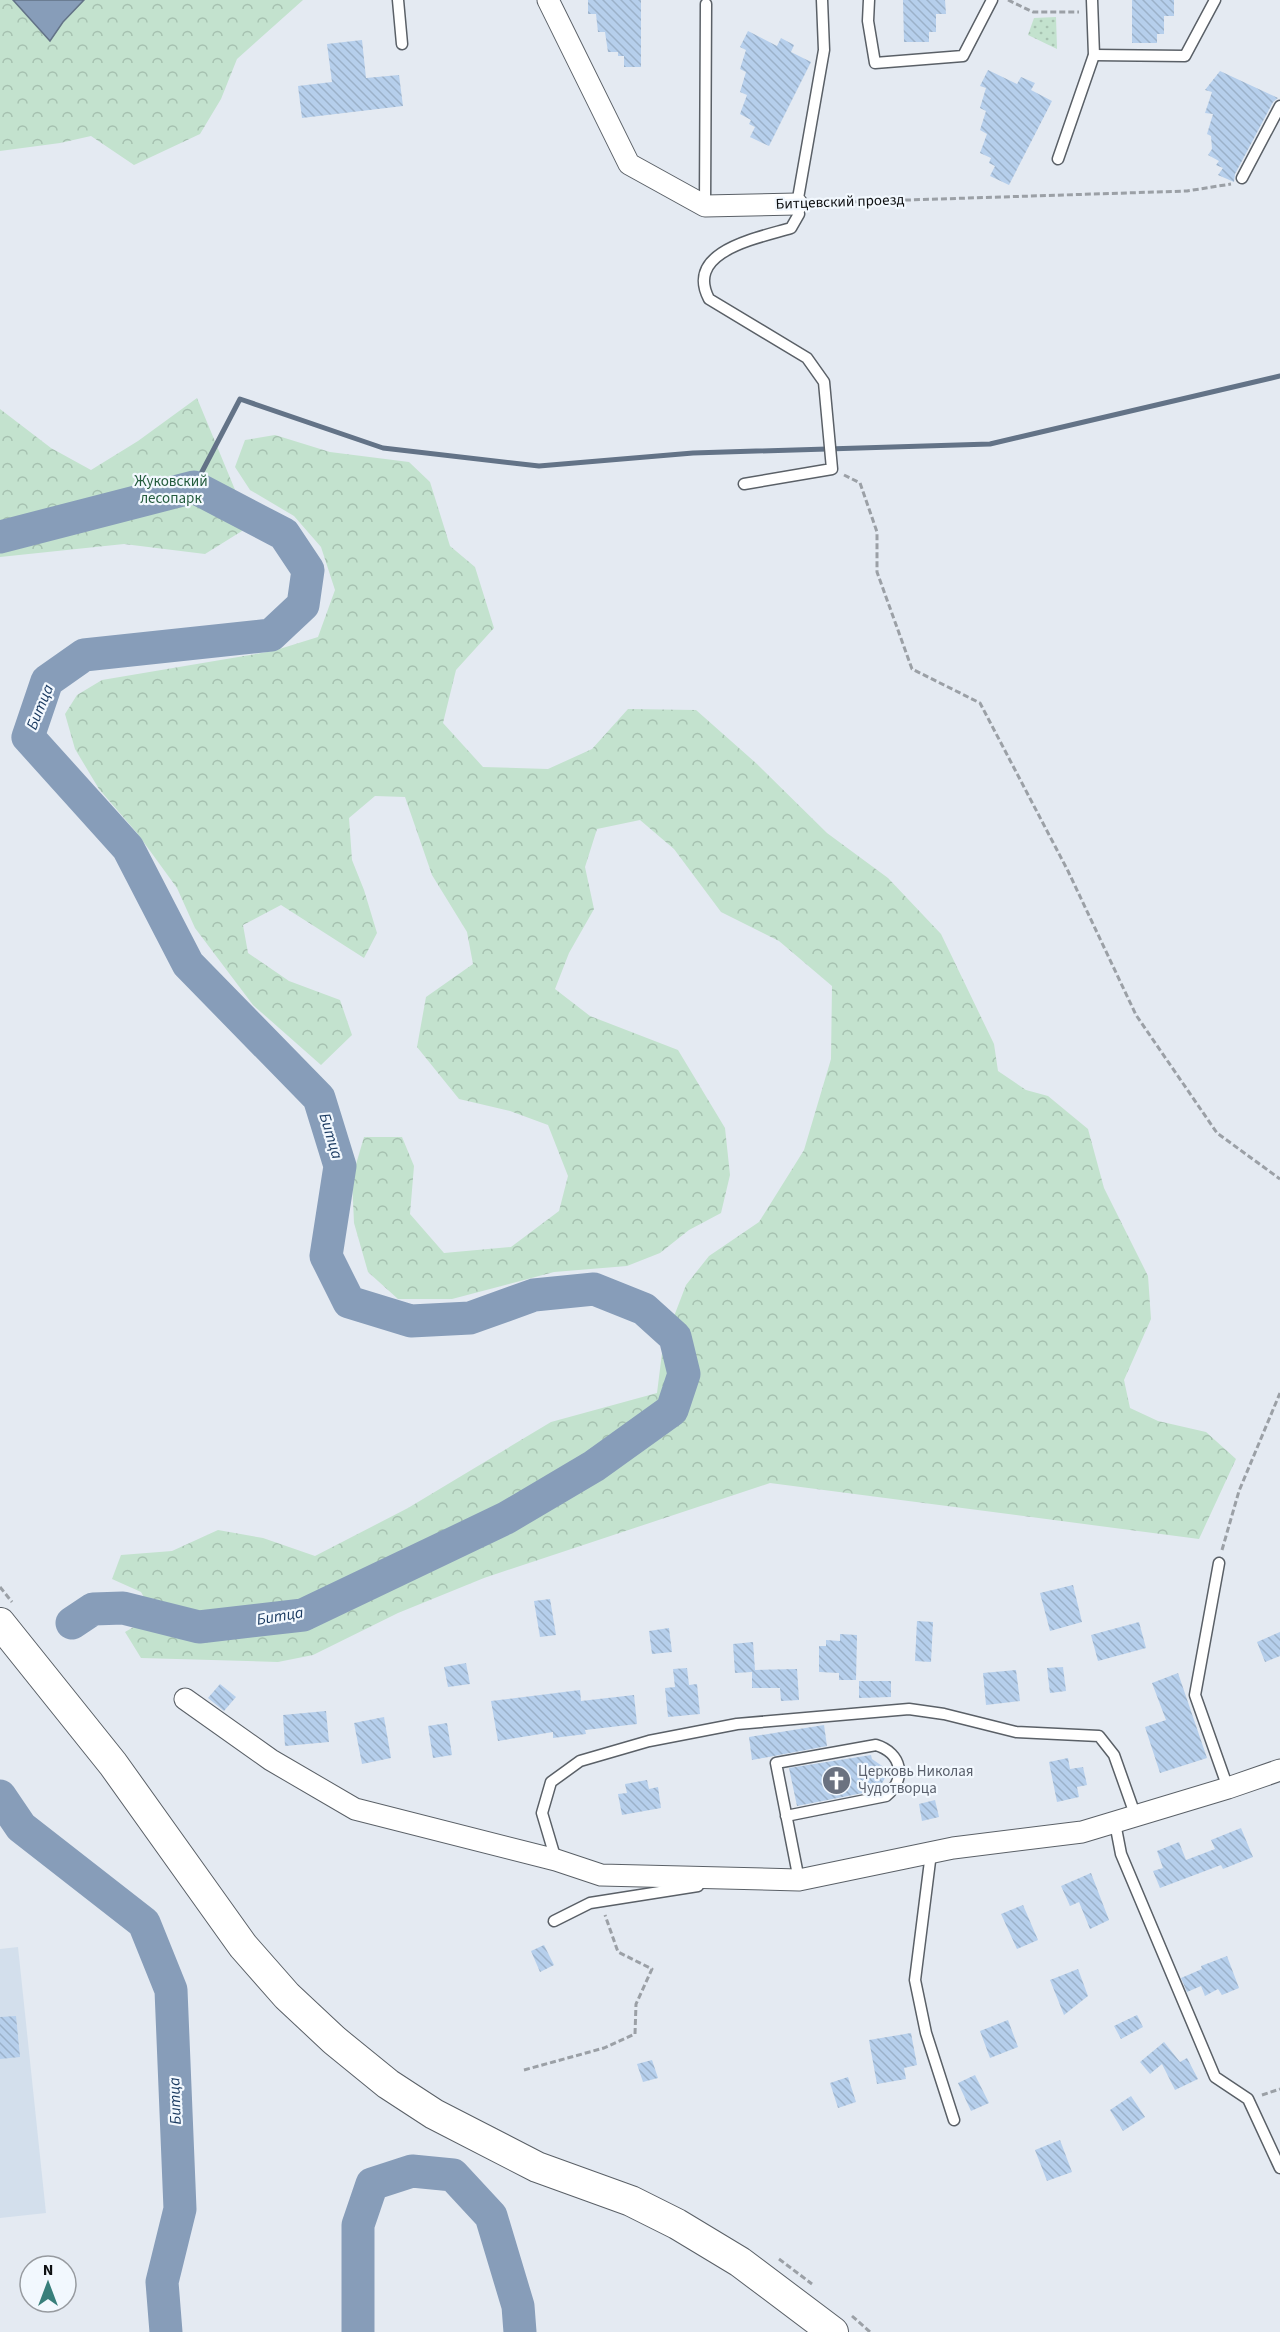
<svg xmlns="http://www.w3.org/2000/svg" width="1280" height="2332" font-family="'Source Sans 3',sans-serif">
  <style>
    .built { fill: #d3dfec }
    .grass { fill: url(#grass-dots) }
    .forest { fill: url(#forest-crowns) }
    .water { fill: #879db9; stroke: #637387; stroke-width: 1.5 }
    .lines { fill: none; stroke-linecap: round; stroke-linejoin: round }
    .stream { stroke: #637387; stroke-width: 5 }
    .river { stroke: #879db9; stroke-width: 33 }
    .building { fill: url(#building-back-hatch) }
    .lane-casing { stroke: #5a6067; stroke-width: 13 }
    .street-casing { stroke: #5a6067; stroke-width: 23 }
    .secondary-casing { stroke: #5a6067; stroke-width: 32 }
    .path { stroke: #9ba0a6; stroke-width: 3; stroke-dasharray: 6 3; stroke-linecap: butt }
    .lane { stroke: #fff; stroke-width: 10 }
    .street { stroke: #fff; stroke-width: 21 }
    .secondary { stroke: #fff; stroke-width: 30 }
    .labels { text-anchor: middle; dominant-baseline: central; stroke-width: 4.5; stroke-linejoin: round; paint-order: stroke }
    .street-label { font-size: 15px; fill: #0e1012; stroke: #f2f8fe }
    .park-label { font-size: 15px; fill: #245c3d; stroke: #f2f8fe }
    .worship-label { font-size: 15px; fill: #5b616d; stroke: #f2f8fe; text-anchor: start }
    .water-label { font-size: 16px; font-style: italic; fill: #1a3a61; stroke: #f2f8fe }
  </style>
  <defs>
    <pattern id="grass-dots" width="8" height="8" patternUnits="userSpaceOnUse" patternTransform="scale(1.5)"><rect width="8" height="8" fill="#c3e2ce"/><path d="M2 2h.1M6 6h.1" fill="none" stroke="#a6c1b0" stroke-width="1.8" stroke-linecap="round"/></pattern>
    <pattern id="forest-crowns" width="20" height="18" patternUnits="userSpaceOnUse" patternTransform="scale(1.5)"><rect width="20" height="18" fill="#c3e2ce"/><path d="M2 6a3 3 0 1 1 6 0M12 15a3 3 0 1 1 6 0" fill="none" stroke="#a6c1b0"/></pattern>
    <pattern id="building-back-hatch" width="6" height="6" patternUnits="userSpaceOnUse" patternTransform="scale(1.5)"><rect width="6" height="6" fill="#b6cfec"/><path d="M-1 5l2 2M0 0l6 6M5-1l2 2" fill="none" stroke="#9bb1c9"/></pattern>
  </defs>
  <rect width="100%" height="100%" fill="#e4eaf2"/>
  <!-- built -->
  <path class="built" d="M18,1947L46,2213L0,2218V1949Z"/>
  <!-- grass -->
  <path class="grass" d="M1056,17L1057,49L1028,35L1034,18Z"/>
  <!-- forest -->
  <g class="forest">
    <path d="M0,0H303L237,59L221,99L200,134L134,165L91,136L60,143L0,151Z"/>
    <path d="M197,398L250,526L205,554L124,544L0,557V409L51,448L91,470L138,441Z"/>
    <path d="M275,435L330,452L409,462L430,482L450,546L475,567L494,628L456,670L443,723L483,767L548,769L592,749L628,709L696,710L757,764L827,833L888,878L941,934L994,1044L998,1071L1026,1090L1048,1096L1088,1129L1104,1188L1148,1276L1151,1319L1124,1380L1130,1408L1158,1421L1206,1432L1236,1459L1199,1539L770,1483L484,1578L398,1613L313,1655L278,1662L141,1658L125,1632L154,1615L141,1592L112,1579L121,1555L172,1551L218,1530L263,1538L315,1556L408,1508L551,1422L657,1393L663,1345L686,1285L709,1256L759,1222L804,1150L831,1059L832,986L779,941L721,912L674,849L640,820L597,829L585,867L594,909L569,953L555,989L590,1016L678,1050L725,1128L730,1175L721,1213L689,1230L660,1253L627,1266L554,1272L452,1299H398L368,1272L354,1223L352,1178L364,1137H402L414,1166L410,1214L444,1253L511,1247L559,1211L568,1176L548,1125L510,1111L459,1099L417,1047L426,997L473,964L467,932L432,875L405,797L375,796L349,818L352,860L364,890L377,933L364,958L281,905L243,925L248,953L289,981L340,1000L352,1035L321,1065L253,1005L195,928L177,888L137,833L99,789L75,749L65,714L77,695L102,680L273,651L318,637L335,590L321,547L294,516L250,490L235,467L245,440Z"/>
  </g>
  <!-- water -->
  <path class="water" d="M13,0H84L63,22L50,41Z"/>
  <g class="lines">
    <!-- stream -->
    <path class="stream" d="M194,487L240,399L383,448L539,466L693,453L990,444L1280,376"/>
    <!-- river -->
    <g class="river">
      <path d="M0,537L194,487L284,534L308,570L303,605L271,635L84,655L47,681L28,737L128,848L188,964L319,1098L340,1166L326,1256L349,1302L411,1321L470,1318L534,1295L594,1289L644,1309L675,1337L684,1374L672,1410L594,1466L506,1518L303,1615L199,1627L123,1608L93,1609L72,1623"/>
      <path d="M0,1796L21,1827L144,1923L171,1990L180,2209L162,2282L166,2332"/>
      <path d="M358,2332V2225L372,2184L412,2171L453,2175L491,2216L518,2306L520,2332"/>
    </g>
  </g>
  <!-- building -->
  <g class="building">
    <path d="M588,0H641V67H624V56H618V52H608L605,32H598L596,14H588Z"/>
    <path d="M903,0H945L946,14H936V32H929V42H904Z"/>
    <path d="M1132,0H1174V16H1164V34H1157V43H1132Z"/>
    <path d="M748,31L777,46L781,38L794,45L791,52L811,62L769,146L750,137L755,127L749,124L751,120L740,114L747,95L740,92L746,72L740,69L746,50L740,47Z"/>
    <path d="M362,40L366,78L399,75L403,106L302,118L298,86L332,82L327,44Z"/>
    <path d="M988,70L1017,84L1021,77L1035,83L1031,90L1052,101L1009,185L990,176L995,166L989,163L991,158L980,153L987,134L980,130L986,111L980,108L986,88L980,86Z"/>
    <path d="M1220,71L1278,98L1273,102L1235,174L1234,182L1218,175L1223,168L1216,165L1219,161L1208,155L1212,149L1211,136L1207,134L1213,114L1205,113L1212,92L1205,90Z"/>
    <path d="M1073,1585L1082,1622L1050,1631L1040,1593Z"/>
    <path d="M550,1599L556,1635L540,1637L534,1601Z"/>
    <path d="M917,1621L933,1622L931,1662L915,1661Z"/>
    <path d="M1139,1622L1146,1648L1098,1661L1091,1635Z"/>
    <path d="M669,1628L672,1652L652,1654L649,1631Z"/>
    <path d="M1280,1632V1656L1265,1662L1257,1642Z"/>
    <path d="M840,1634L857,1635L856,1680H839V1673L819,1672V1646H826V1640L840,1641Z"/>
    <path d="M753,1642L755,1670L797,1669L799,1700L781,1701L780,1688H752V1672L735,1673L733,1644Z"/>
    <path d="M466,1663L470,1684L448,1687L444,1667Z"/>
    <path d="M1063,1667L1066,1691L1050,1693L1047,1668Z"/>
    <path d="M687,1668L689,1685L697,1684L700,1714L668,1717L665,1688L675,1687L673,1669Z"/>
    <path d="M1016,1670L1020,1701L986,1705L983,1673Z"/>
    <path d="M1178,1673L1207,1758L1160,1773L1145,1727L1166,1720L1152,1683Z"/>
    <path d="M859,1681H891V1697L859,1698Z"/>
    <path d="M220,1684L236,1697L224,1711L208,1698Z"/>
    <path d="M580,1690L581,1701L634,1695L637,1724L585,1730L586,1734L553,1738V1732L498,1741L491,1701Z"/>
    <path d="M326,1711L329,1742L285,1746L283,1715Z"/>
    <path d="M384,1717L391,1758L362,1764L354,1723Z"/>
    <path d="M447,1723L452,1755L433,1758L428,1726Z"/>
    <path d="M824,1725L827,1746L752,1760L749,1737Z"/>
    <path d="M871,1755L872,1759L885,1768V1778L878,1790L797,1806L789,1768Z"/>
    <path d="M1068,1758L1070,1769L1083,1767L1087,1785L1077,1787L1079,1797L1057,1802L1049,1762Z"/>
    <path d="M647,1780L649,1789L658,1787L661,1808L622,1815L618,1794L627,1793L625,1784Z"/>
    <path d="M935,1800L939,1817L922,1821L919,1804Z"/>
    <path d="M1241,1828L1253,1857L1223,1869L1221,1865L1160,1888L1153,1871L1163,1868L1157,1851L1179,1842L1186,1860L1215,1849L1211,1840Z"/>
    <path d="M1091,1873L1109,1920L1090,1929L1079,1902L1070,1906L1061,1886Z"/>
    <path d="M1023,1905L1038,1940L1017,1949L1001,1914Z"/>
    <path d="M544,1945L554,1965L540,1972L531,1951Z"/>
    <path d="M1227,1956L1239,1988L1222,1995L1218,1989L1205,1996L1201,1986L1187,1992L1181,1978L1202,1969L1201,1966Z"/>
    <path d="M1078,1969L1088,1996L1064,2015L1050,1980Z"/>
    <path d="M1137,2015L1143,2027L1121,2039L1114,2026Z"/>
    <path d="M16,2016L20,2057L0,2059V2017Z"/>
    <path d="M1008,2020L1018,2047L990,2058L980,2031Z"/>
    <path d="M911,2033L917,2065L904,2068L906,2079L877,2084L869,2040Z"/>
    <path d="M1164,2042L1180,2062L1187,2058L1198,2079L1175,2090L1162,2064L1150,2074L1140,2062Z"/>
    <path d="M652,2060L658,2078L643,2082L637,2064Z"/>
    <path d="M975,2075L989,2103L971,2111L958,2083Z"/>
    <path d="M848,2077L856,2102L838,2108L830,2083Z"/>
    <path d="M1131,2096L1145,2117L1123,2131L1110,2110Z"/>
    <path d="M1060,2140L1072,2172L1047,2181L1035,2150Z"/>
  </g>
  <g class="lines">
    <defs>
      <g id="lane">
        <path d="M398,0L402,44"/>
        <path d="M869,0L868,21L875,63L963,56L992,0"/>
        <path d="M1094,55L1185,56L1215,0"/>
        <path d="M1058,159L1094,55L1092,0"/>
        <path d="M1242,178L1280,106"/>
        <path d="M705,206L706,4"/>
        <path d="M744,484L832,469L824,382L807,358L709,299C684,251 758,238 791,228L799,214L797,204L824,50L822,0"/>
        <path d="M1219,1563L1195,1695L1228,1788"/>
        <path d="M786,1816L886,1796C907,1779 902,1753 876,1745L776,1763C784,1802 791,1841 799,1880"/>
        <path d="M1115,1823L1121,1854L1215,2077L1248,2099L1280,2168"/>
        <path d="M931,1853L915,1980L926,2033L954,2120"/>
        <path d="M556,1860L542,1813L551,1782L580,1761L649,1741L737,1724L909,1709L944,1714L1016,1732L1099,1736L1114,1755L1136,1817"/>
        <path d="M554,1921L590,1903L698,1886"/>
      </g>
      <g id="street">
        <path d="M548,0L629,164L705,206L797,204"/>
        <path d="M185,1699L271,1760L355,1809L556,1860L601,1875L799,1880L953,1848L1082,1832L1228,1788L1280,1770"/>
      </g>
      <path id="secondary" d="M0,1623L113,1764L243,1946L287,1996L334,2040L388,2084L434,2114L537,2167L631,2201L677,2224L740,2262L833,2332"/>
    </defs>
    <!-- lane casing -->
    <use href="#lane" class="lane-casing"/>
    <!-- street casing -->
    <use href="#street" class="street-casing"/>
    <!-- secondary casing -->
    <use href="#secondary" class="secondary-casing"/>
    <!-- path -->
    <g class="path">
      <path d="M1008,0L1033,12H1079"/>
      <path d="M815,203L1187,191L1231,184"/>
      <path d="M844,475L860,483L877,532V572L912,669L980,703L1068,871L1136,1015L1217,1133L1280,1179"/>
      <path d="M1222,1550L1239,1491L1280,1393"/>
      <path d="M0,1587L12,1602"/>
      <path d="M524,2070L604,2048L635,2034L636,2004L652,1969L618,1952L605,1915"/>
      <path d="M1262,2095L1280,2089"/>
      <path d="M779,2259L812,2284"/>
      <path d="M852,2316L870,2332"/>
    </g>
    <!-- lane -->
    <use href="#lane" class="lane"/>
    <!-- street -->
    <use href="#street" class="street"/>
    <!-- secondary -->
    <use href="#secondary" class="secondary"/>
  </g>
  <!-- icons -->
  <defs>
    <symbol id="church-disc" viewBox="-11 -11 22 22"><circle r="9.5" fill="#6b7280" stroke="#f2f8fe"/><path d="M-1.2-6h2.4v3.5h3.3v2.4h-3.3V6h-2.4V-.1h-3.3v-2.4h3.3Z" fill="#fff"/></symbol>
  </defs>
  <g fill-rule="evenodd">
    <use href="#church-disc" x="820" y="1764" width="33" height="33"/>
  </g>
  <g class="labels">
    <!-- street labels -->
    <g class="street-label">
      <text transform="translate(840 202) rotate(-2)">Битцевский проезд</text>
    </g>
    <!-- park labels -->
    <g class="park-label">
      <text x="171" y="481">Жуковский<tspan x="171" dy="17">лесопарк</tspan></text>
    </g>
    <!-- worship labels -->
    <g class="worship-label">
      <text x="858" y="1771">Церковь Николая<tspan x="858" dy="17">Чудотворца</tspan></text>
    </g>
    <!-- water labels -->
    <g class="water-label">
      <text transform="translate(40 707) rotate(-68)">Битца</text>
      <text transform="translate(331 1136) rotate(73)">Битца</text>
      <text transform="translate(280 1616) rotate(-9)">Битца</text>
      <text transform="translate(175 2101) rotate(-92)">Битца</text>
    </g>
  </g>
  <!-- north arrow -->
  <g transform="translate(48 2284)"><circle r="28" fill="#f2f8fe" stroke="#979ba0" stroke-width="1.5"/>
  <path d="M0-4.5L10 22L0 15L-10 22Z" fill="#387f7b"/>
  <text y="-9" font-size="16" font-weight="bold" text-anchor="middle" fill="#0e1012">N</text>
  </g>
</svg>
